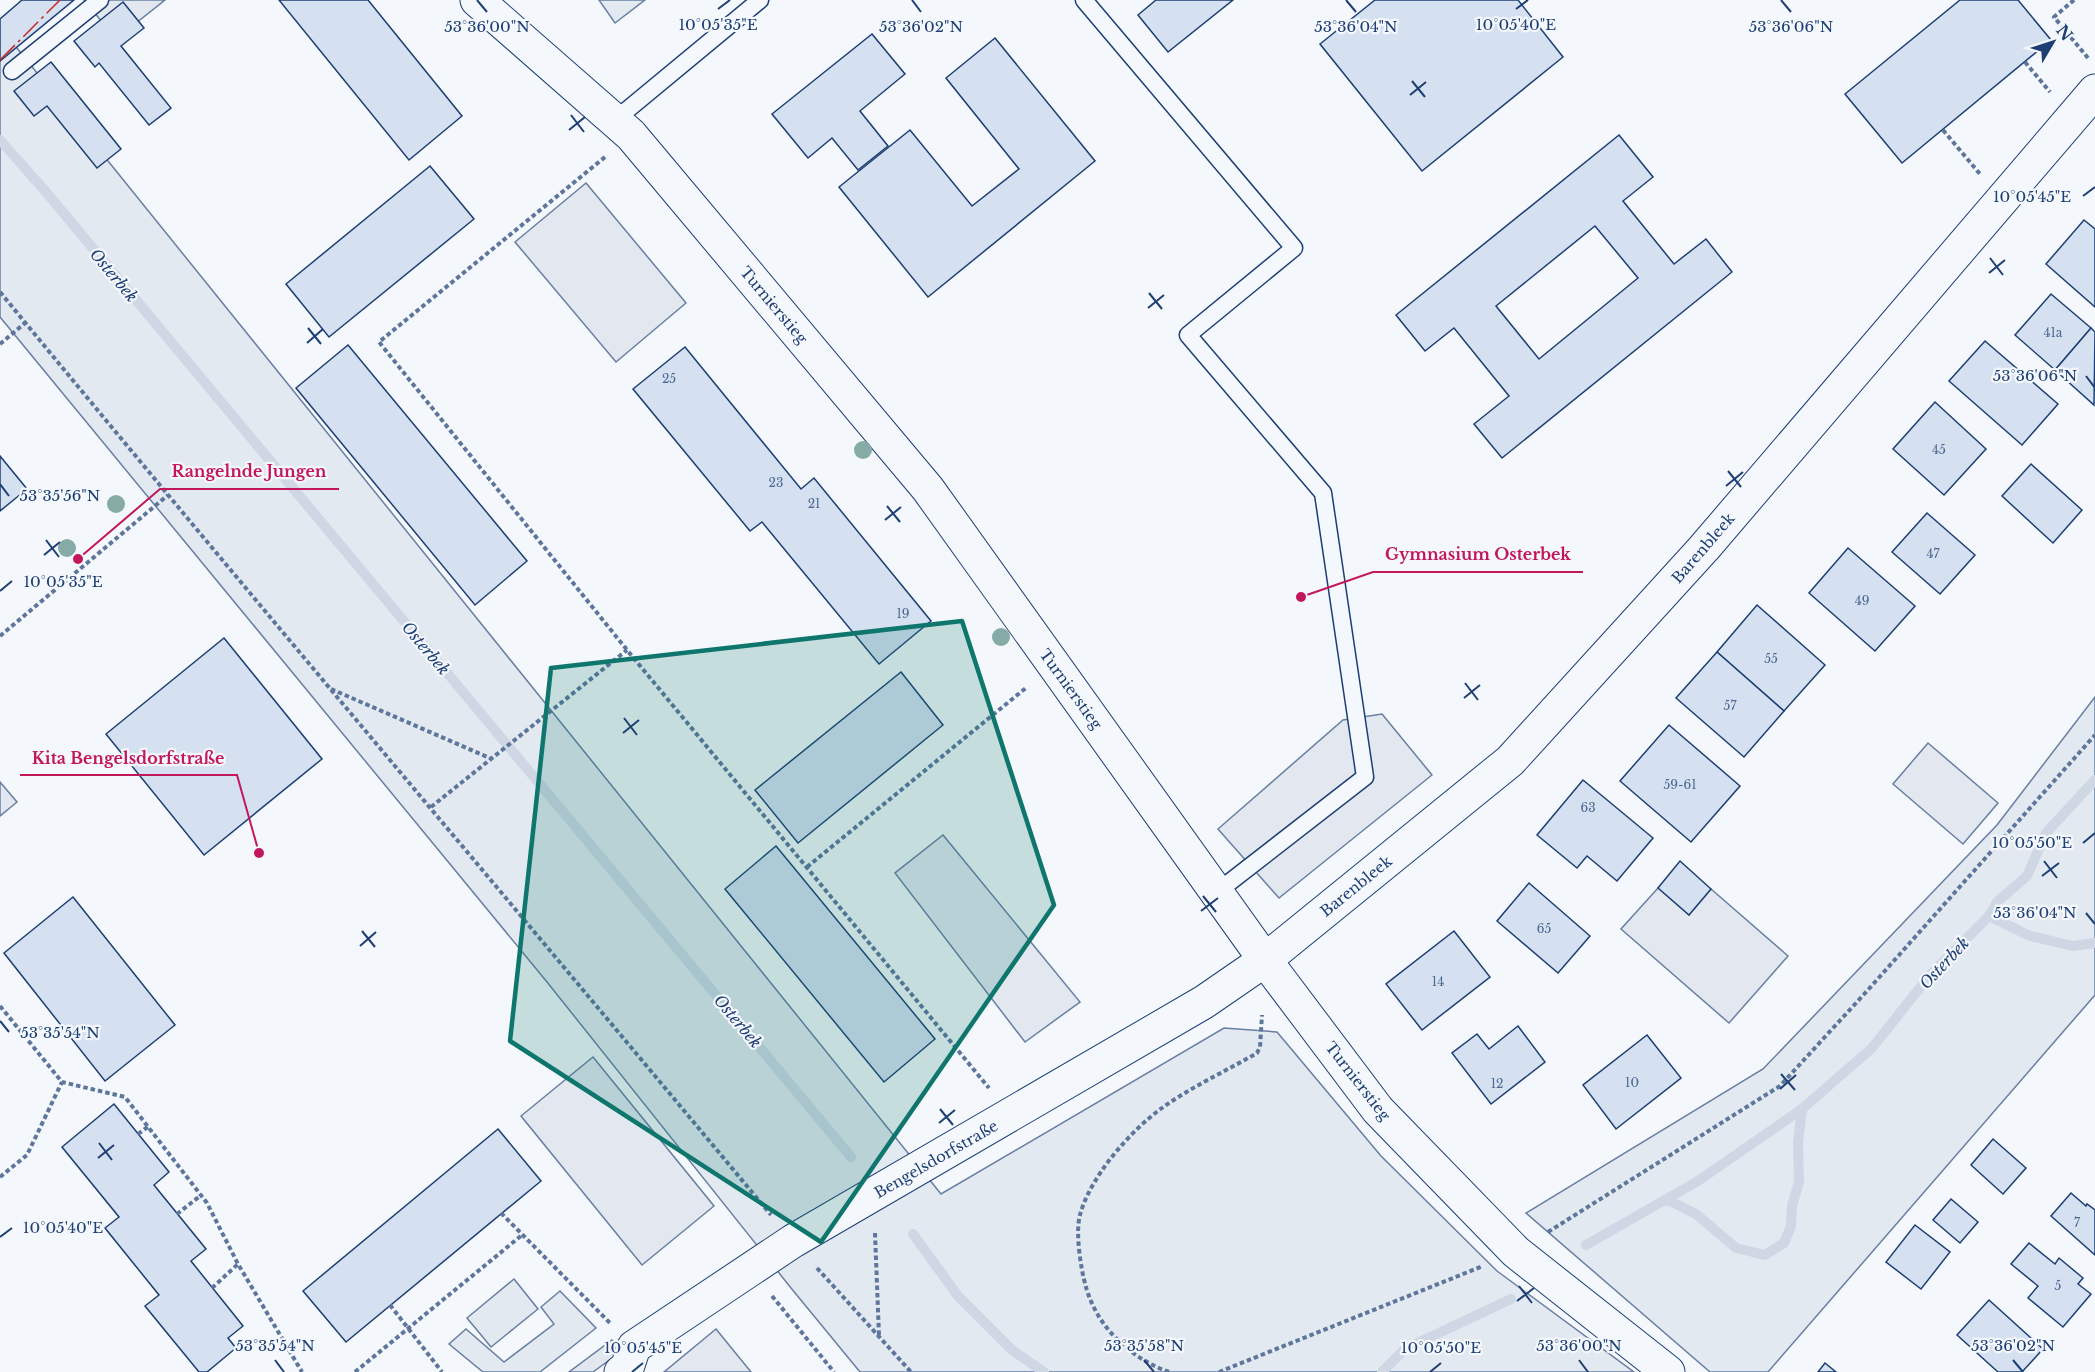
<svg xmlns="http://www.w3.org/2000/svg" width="2095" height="1372" font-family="'Libre Baskerville',serif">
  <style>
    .green { fill: #e3e9f0; stroke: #687fa3; stroke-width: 1.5 }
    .parking { fill: #e3e8f0; stroke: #687fa3; stroke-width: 1.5 }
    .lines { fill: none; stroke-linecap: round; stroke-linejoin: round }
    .stream { stroke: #cfd7e4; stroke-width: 10 }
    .building { fill: #d5e0f0; stroke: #1d3f73; stroke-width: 1.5; fill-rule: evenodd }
    .service-casing { stroke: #1d3f73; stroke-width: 19 }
    .minor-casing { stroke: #1d3f73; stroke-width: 35 }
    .path { stroke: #5e769c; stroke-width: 4; stroke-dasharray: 4.5 3; stroke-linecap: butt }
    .service { stroke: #f4f7fb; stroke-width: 16 }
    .minor { stroke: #f4f7fb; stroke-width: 33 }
    .power { stroke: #c62828; stroke-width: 1.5; stroke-dasharray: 21 4.5 3 4.5; stroke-linecap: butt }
    .tree { fill: #86aba6 }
    .marked { fill: #0f766e; fill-opacity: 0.2; stroke: #0f766e; stroke-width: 4.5; stroke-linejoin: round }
    .ticks { fill: none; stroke: #1d3f73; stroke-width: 2 }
    .labels { text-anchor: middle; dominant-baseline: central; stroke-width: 4.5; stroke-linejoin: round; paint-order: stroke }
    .number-label { font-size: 12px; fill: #4b6792 }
    .street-label { font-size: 15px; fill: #1d3f73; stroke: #f4f7fb }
    .water-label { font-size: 16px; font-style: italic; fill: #1d3f73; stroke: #f4f7fb }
    .ticks-label { font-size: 15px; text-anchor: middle; fill: #1d3f73; stroke: #f4f7fb; stroke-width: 4.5; stroke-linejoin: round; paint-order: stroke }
    .leader { fill: none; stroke: #c2185b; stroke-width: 2 }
    .callout-dot { fill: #c2185b; stroke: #f4f7fb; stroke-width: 2 }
    .callout-label { font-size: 16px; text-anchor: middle; font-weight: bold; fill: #c2185b; stroke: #f4f7fb; stroke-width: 4.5; stroke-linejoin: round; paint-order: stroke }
  </style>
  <rect width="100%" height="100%" fill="#f4f7fb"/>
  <!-- green -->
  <g class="green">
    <path d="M599,0H645L615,23Z"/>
    <path d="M0,27L941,1194L1224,1028L1277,1032L1381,1156L1497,1271L1634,1372H860L791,1288L547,982L0,317Z"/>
    <path d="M2095,697V995L1768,1372H1710L1526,1213L1763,1069L1997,825Z"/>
    <path d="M514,1279L538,1309L491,1347L467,1318Z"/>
    <path d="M560,1291L596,1328L540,1372H483L449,1344L466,1329L504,1362L554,1324L541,1307Z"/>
  </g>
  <!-- parking -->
  <g class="parking">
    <path d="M84,0H165L116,39Z"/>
    <path d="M586,183L686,303L616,362L515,242Z"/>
    <path d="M1382,714L1432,775L1279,898L1218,829L1343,720Z"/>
    <path d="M1928,743L1998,803L1963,844L1893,784Z"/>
    <path d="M0,782L17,802L0,816Z"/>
    <path d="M943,835L1080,1002L1025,1042L895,873Z"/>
    <path d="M1658,888L1689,915L1711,889L1788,956L1729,1023L1621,929Z"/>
    <path d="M593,1057L714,1206L642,1265L521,1116Z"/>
    <path d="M716,1329L751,1372H664Z"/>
    <path d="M612,1340L623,1350L593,1372H569Z"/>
  </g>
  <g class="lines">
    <!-- stream -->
    <g class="stream">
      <path d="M0,140L46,192L851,1157"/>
      <path d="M1989,916L2030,936L2073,946L2095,943"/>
      <path d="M1664,1200L1672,1202L1696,1214L1736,1248L1765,1255L1784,1243L1791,1226L1792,1206L1799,1182L1798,1142L1802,1109"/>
      <path d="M913,1234L958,1296L1012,1350L1044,1372"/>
      <path d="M1586,1245L1698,1181L1802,1109L1872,1048L1930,975L1989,916L1997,902L2027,876L2046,833L2095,780"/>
      <path d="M1382,1372L1405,1349L1511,1299"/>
    </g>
  </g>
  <!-- building -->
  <g class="building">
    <path d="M22,0H74L0,61V19Z"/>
    <path d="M279,0H368L462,116L409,160Z"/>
    <path d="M1156,0H1233L1168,52L1138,15Z"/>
    <path d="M1375,0H1518L1563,57L1422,171L1320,44Z"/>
    <path d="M1960,0H2018L2051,40L1902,163L1845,94Z"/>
    <path d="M123,2L144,28L121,46L171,108L149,125L99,63L95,67L74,41Z"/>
    <path d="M872,34L905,74L860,111L888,146L858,170L832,138L808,158L772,114Z"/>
    <path d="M995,38L1095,161L928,297L839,187L910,130L972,206L1019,169L946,78Z"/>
    <path d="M51,62L121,149L97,168L47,106L34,116L14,91Z"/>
    <path d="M1619,135L1653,177L1623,201L1674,264L1706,239L1732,272L1502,458L1474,424L1509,396L1454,328L1425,351L1396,315ZM1595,226L1638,278L1539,359L1496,306Z"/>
    <path d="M430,166L474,219L329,337L286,284Z"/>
    <path d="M2084,220L2095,229V307L2046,264Z"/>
    <path d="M2051,294L2091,328L2055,370L2015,335Z"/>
    <path d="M2091,328L2095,332L2094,405L2055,370Z"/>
    <path d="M1985,341L2058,404L2022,445L1949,381Z"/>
    <path d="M348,345L527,561L475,605L296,388Z"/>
    <path d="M685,347L801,489L814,478L931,621L879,664L762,522L750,531L633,389Z"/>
    <path d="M1935,402L1986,449L1944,495L1893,449Z"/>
    <path d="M0,456L27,489L0,511Z"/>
    <path d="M2031,464L2082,510L2053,543L2002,496Z"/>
    <path d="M1927,513L1975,555L1940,594L1892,552Z"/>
    <path d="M1848,548L1915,606L1875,651L1809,593Z"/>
    <path d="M1757,605L1825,665L1784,711L1717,652Z"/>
    <path d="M224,638L322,759L204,855L106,734Z"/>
    <path d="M1717,652L1784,711L1744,757L1676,698Z"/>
    <path d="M901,672L943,725L798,843L755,790Z"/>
    <path d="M1669,725L1740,786L1691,842L1620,781Z"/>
    <path d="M1583,780L1653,838L1617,881L1587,856L1577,868L1537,835Z"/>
    <path d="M776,846L935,1039L884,1082L725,889Z"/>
    <path d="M1680,861L1711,889L1689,915L1658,888Z"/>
    <path d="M1529,883L1590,936L1558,973L1497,921Z"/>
    <path d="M73,897L175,1025L105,1081L4,953Z"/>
    <path d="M1454,931L1490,977L1422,1030L1386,984Z"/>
    <path d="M1518,1026L1545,1062L1491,1104L1452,1053L1477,1034L1489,1049Z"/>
    <path d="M1647,1035L1681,1078L1616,1129L1583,1085Z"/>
    <path d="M114,1104L169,1172L154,1185L206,1249L191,1261L243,1326L228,1338L236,1348L207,1372H199L145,1306L159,1295L105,1228L119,1217L62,1147Z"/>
    <path d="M498,1129L541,1181L346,1342L303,1291Z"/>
    <path d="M1993,1139L2026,1168L2003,1194L1971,1165Z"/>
    <path d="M2071,1193L2086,1206L2087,1204L2095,1210V1255L2051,1216Z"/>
    <path d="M1951,1199L1978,1222L1960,1243L1933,1220Z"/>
    <path d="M1915,1225L1950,1252L1921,1289L1886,1262Z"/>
    <path d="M2029,1243L2055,1264L2059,1258L2083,1278L2078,1284L2091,1294L2063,1327L2028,1298L2038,1286L2011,1264Z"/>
    <path d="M1989,1300L2043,1349L2022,1372H1998L1957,1335Z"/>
    <path d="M1825,1363L1836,1372H1818Z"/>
  </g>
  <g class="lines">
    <defs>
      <g id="service">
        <path d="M1084,0L1294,248L1188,335L1323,493L1365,777L1217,892"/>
        <path d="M12,71L100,0"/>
        <path d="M615,120L760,0"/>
      </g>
      <g id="minor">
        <path d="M477,0L631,135L928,489L1265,960L1378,1110L1516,1252L1668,1372"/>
        <path d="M621,1372L627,1368L634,1347L793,1241L1204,1002L1265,960L1510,761L1704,548L2095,91"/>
      </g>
    </defs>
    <!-- service casing -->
    <use href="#service" class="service-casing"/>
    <!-- minor casing -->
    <use href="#minor" class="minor-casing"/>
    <!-- path -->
    <g class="path">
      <path d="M2074,0L2054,17L2088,58"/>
      <path d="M2025,62L2050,92"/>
      <path d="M1943,130L1980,174"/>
      <path d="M605,157L379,342L627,650L989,1088"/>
      <path d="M0,292C255,602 515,907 771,1215"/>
      <path d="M0,344L25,323"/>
      <path d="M0,636L168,495"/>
      <path d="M331,689L492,759"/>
      <path d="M431,807L627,650"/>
      <path d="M807,867L1027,687"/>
      <path d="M0,1006L62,1082L125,1097L207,1203L238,1264L302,1372"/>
      <path d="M138,1134L149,1126"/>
      <path d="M0,1177L27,1155L62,1082"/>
      <path d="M501,1213L611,1324"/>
      <path d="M177,1214L200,1196"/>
      <path d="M1548,1232L1780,1086L1867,991L2095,735"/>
      <path d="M875,1233L879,1336"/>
      <path d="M817,1268L911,1372"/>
      <path d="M212,1288L238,1264"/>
      <path d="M772,1296L834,1372"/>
      <path d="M390,1305L442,1372"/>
      <path d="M355,1372L522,1235"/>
      <path d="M1169,1372C1130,1358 1097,1327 1086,1287C1081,1270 1075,1233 1080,1215C1090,1177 1130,1131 1162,1108C1191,1087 1226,1071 1257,1053L1260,1047L1262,1015"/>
      <path d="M1219,1372L1483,1266"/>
    </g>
    <!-- service -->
    <use href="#service" class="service"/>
    <!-- minor -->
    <use href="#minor" class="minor"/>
    <!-- power -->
    <path class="power" d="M0,60L60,0"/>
  </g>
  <!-- trees -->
  <g class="tree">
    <circle cx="863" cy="450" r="9"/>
    <circle cx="116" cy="504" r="9"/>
    <circle cx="67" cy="548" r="9"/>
    <circle cx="1001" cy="637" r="9"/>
  </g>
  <!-- marked area -->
  <path class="marked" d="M962,621L1054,905L821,1242L510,1041L551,668Z"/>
  <!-- ticks -->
  <path class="ticks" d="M477,0L487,12M912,0L921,12M1346,0L1356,12M1781,0L1791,12M718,9L730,0M1516,9L1528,0M1412,81L1425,97M1410,95L1426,82M571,115L584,132M569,130L585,117M2083,196L2095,187M1990,258L2003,275M1989,273L2005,260M1149,293L1162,309M1148,308L1164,295M308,328L321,344M307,343L323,329M2086,376L2095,388M1728,471L1741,487M0,484L9,496M1726,486L1743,472M887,506L900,522M885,520L901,507M46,540L59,557M44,555L60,542M0,591L12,581M1465,683L1478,700M1464,698L1480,685M624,718L637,735M623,733L639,720M2083,843L2095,833M2044,861L2057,878M2042,876L2059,863M1203,896L1216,912M1201,911L1218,898M2086,913L2095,924M362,931L375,947M360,946L376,932M0,1021L9,1032M1781,1074L1795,1090M1780,1089L1796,1075M940,1109L953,1125M939,1123L955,1110M99,1143L112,1160M98,1158L114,1145M0,1237L12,1228M1519,1286L1532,1303M1517,1301L1534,1288M275,1360L284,1372M1144,1360L1154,1372M1579,1360L1588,1372M2013,1360L2023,1372M632,1372L643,1363M1430,1372L1441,1363"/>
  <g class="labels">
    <!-- number labels -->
    <g class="number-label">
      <text x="2053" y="332">41a</text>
      <text x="669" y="378">25</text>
      <text x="1939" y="449">45</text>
      <text x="776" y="482">23</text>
      <text x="814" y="503">21</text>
      <text x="1933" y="553">47</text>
      <text x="1862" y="600">49</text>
      <text x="903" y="613">19</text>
      <text x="1771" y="658">55</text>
      <text x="1730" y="705">57</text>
      <text x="1680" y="784">59-61</text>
      <text x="1588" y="807">63</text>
      <text x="1544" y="928">65</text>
      <text x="1438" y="981">14</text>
      <text x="1632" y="1082">10</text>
      <text x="1497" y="1083">12</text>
      <text x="2077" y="1222">7</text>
      <text x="2058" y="1285">5</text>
    </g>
    <!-- street labels -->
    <g class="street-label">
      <text transform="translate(774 305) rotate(50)">Turnierstieg</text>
      <text transform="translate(1703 548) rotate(-49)">Barenbleek</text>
      <text transform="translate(1071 689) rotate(54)">Turnierstieg</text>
      <text transform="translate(1356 886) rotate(-39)">Barenbleek</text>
      <text transform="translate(1358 1081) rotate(52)">Turnierstieg</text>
      <text transform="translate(936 1159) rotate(-30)">Bengelsdorfstraße</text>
    </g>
    <!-- water labels -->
    <g class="water-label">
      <text transform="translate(114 275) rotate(50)">Osterbek</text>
      <text transform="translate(426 648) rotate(50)">Osterbek</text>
      <text transform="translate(1944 963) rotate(-47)">Osterbek</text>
      <text transform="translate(738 1021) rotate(50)">Osterbek</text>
    </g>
  </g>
  <g class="ticks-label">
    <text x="718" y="30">10°05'35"E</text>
    <text x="1516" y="30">10°05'40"E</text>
    <text x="487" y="32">53°36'00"N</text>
    <text x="921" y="32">53°36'02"N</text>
    <text x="1356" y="32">53°36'04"N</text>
    <text x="1791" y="32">53°36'06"N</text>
    <text x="2032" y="202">10°05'45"E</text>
    <text x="2035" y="381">53°36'06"N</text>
    <text x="60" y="501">53°35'56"N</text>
    <text x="63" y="587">10°05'35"E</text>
    <text x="2032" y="848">10°05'50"E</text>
    <text x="2035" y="918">53°36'04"N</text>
    <text x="60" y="1038">53°35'54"N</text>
    <text x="63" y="1233">10°05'40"E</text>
    <text x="275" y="1351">53°35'54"N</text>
    <text x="1144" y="1351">53°35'58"N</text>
    <text x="1579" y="1351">53°36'00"N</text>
    <text x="2013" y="1351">53°36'02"N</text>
    <text x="643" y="1353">10°05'45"E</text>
    <text x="1441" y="1353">10°05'50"E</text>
  </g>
  <!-- callouts -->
  <path class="leader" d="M78 559L160 489H339M1301 597L1373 572H1583M259 853L237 775H20"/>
  <g class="callout-dot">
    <circle cx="78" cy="559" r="6"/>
    <circle cx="1301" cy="597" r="6"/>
    <circle cx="259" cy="853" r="6"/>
  </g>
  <g class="callout-label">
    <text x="249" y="477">Rangelnde Jungen</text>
    <text x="1478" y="560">Gymnasium Osterbek</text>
    <text x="128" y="764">Kita Bengelsdorfstraße</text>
  </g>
  <!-- north arrow -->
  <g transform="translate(2053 42) rotate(51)" stroke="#f4f7fb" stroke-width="4.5" paint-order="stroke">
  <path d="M0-4.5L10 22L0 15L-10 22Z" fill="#1d3f73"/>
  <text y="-9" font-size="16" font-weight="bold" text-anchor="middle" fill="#1d3f73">N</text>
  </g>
</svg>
